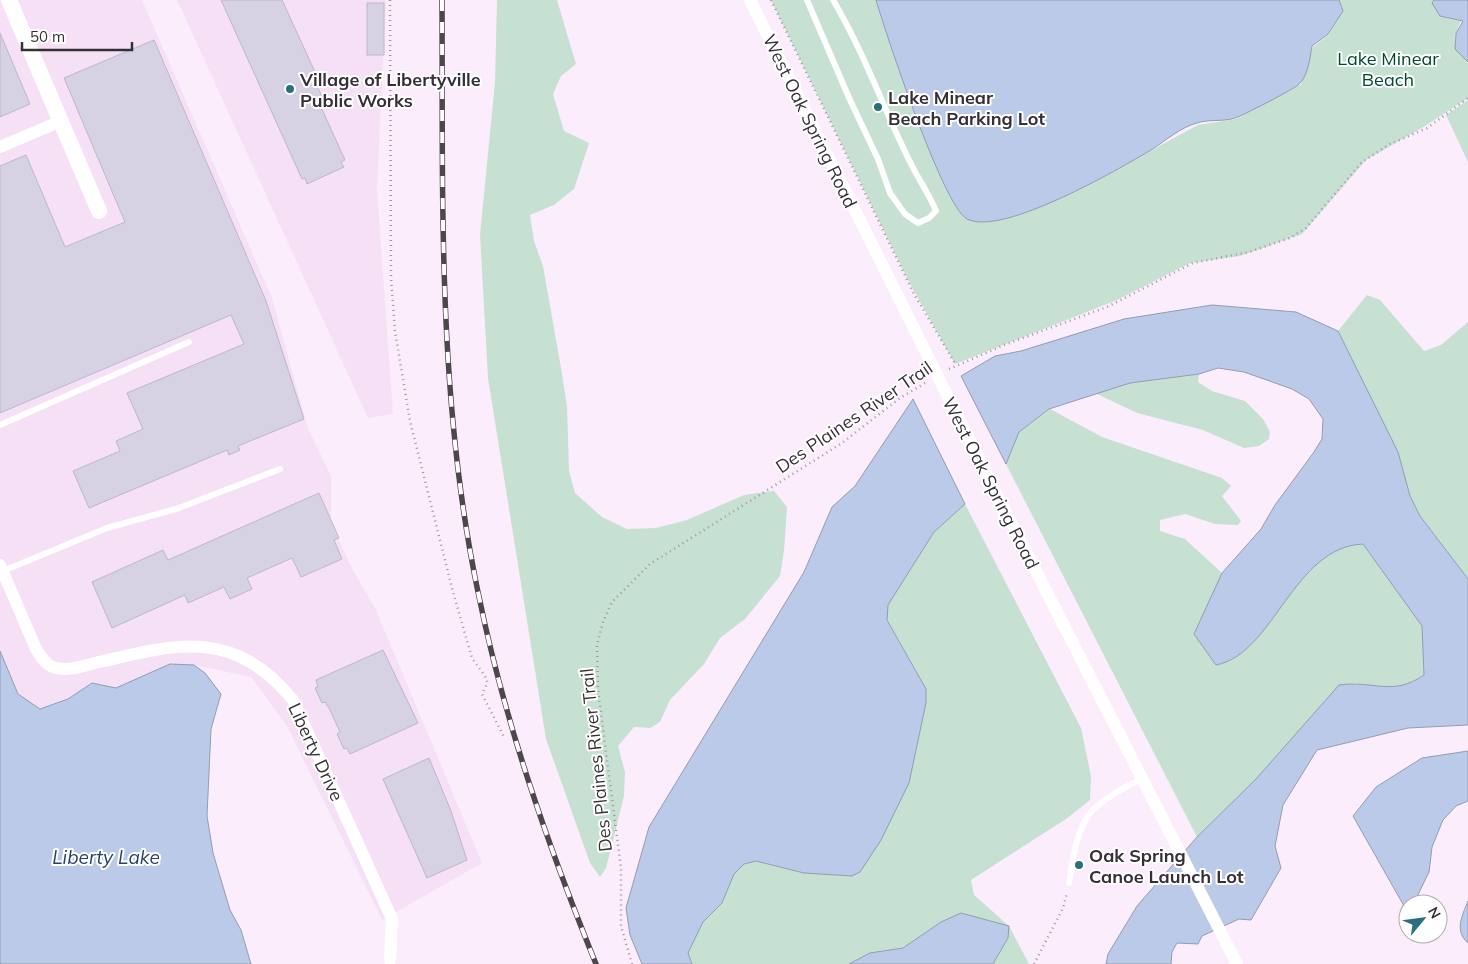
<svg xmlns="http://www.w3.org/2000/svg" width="1468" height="964" font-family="Mulish,sans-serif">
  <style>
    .built { fill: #f5e0f6 }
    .green { fill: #c6e0d2 }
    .water { fill: #bacae8; stroke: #929cb3 }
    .building { fill: #d7d1e4; stroke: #bdb7ca }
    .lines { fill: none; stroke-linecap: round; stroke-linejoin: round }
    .path { stroke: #a196a1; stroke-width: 2.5; stroke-dasharray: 1 4; stroke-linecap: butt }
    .service { stroke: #fff; stroke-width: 6 }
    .minor { stroke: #fff; stroke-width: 12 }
    .tertiary { stroke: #fff; stroke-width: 16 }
    .rail-casing { stroke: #4d464d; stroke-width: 5.5 }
    .rail { stroke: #fff; stroke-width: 4; stroke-dasharray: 11; stroke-linecap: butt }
    .poi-dot { fill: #28707c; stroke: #fff; stroke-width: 2 }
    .labels { text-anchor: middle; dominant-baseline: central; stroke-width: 4; stroke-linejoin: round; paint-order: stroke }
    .park-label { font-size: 18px; fill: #01472f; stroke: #fff }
    .poi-label { font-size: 18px; font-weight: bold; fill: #363036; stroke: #fff; text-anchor: start }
    .street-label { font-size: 18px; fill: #363036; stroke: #fff }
    .water-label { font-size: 19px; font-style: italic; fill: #2a3f68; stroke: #fff }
  </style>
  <rect width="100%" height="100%" fill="#fcedfd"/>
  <!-- built -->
  <g class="built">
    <path d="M0,0H142L272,298L307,426L331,476V525L354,572L376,610L482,863L382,920L287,726L251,677L194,665L170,664L116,688L92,683L68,699L40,709L18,694L0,651Z"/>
    <path d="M177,0H386L377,189L393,414L368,418Z"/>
  </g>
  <!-- green -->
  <g class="green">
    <path d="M497,0H557L576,64L561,76L553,94L564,131L589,143L574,189L554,205L530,215L534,241L543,266L561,368L567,406L569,471L575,493L602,517L627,529L656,528L687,520L744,495L774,491L787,507L784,551L780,576L745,619L720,638L704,664L670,700L660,722L650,728L634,727L618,746L625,772L624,796L606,868L600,877L590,863L546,739L488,378L480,235L495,82Z"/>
    <path d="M771,0H880L990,220L1020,214L1085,186L1198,125L1236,119L1301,84L1313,47L1329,34L1343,11L1338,0H1434L1441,16L1461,21C1450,41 1454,46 1468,63V98L1425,126L1366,160L1302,234L1240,256L1190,263L1117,300L955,364L909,282Z"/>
    <path d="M1468,100V162L1446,115Z"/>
    <path d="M1367,295L1380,300L1424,351L1441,345L1468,322V579L1420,516L1410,496L1398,452L1338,331Z"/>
    <path d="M1199,374L1198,382L1212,391L1245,401L1263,419L1270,432L1269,439L1259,446L1244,448L1203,430L1137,413L1095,393L1130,383Z"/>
    <path d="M1050,409L1102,437L1222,478L1231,486L1222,496L1241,521L1238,525L1215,524L1185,514L1160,520V531L1185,539L1222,573L1194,634L1250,646C1273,616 1312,556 1348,544C1352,543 1358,544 1363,544L1422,626L1425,674C1399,692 1382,687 1354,683L1197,837L1006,464L1019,432Z"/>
    <path d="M965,504L1081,728L1091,776L1090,800L1066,819L971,880L974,895L1009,926L1029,964H993L1008,938L941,922L903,948L870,953L849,964H692L688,953L703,922L722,903L734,874L743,864L756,861L804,873L926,689L887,619L888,605L934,532Z"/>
  </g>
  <!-- water -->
  <g class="water">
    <path d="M876,0H1339L1343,11L1328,34L1312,46C1310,58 1308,77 1298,85C1292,90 1242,116 1235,118C1223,122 1209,119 1197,123C1181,127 1165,141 1151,150C1119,169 1002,237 967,219C943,206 886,34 876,0Z"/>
    <path d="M1434,0H1468V62L1455,49L1456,33L1463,21L1440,16L1432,3Z"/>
    <path d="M1212,305L1296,312L1338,331L1398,452L1410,496L1420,516L1468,579V725L1408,728L1317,750L1283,805L1275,846L1281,868L1251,920L1239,919L1202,936L1198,944L1177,943L1172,952L1171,964H1106L1108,954L1137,906L1197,837L1256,779L1339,685C1374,680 1392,697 1424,675L1422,626L1363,544C1293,547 1274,654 1216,665L1194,634L1222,573L1261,529L1275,505L1314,452L1322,439L1323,419L1309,399L1292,389L1244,372L1218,368L1199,374L1130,383L1049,409L1019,432L1006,464L961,376L995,356L1021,351L1124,319Z"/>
    <path d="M913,399L965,504L934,532L888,605L887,620L926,689V703L909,783L881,840L860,872L852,876L804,873L756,861L744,864L734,874L722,903L703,922L688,953L692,964H642L630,935L626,908L649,827L804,572L832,507L855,486Z"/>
    <path d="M0,651L18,694L40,709L68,699L92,683L116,688L170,664L194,665L205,673L221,694L211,729L207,816L213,853L230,910L241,930L251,964H0Z"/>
    <path d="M1468,751V801L1456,806L1443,820L1432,847L1429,872L1414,903L1404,906L1353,816L1376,787L1422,758Z"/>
    <path d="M1468,901V943C1454,931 1462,916 1468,901Z"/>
    <path d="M961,913L1009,926L1008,938L993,964H849L870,953L903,948L941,922Z"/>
  </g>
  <!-- building -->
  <g class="building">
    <path d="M221,0H282L315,72L311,73L326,105L321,107L345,160L341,162L344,167L307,184L305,178L302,179Z"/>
    <rect x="367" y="3" width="17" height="52"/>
    <path d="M0,33L30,104L0,117Z"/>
    <path d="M154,40L266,301L304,419L238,446L240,450L229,455L227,450L89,508L73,471L120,451L116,441L143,429L127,393L244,344L231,315L0,413V166L26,155L65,247L125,222L64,78Z"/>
    <path d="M319,493L339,538L334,540L342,559L301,577L292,558L247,578L252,589L230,599L224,587L188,603L185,595L112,628L92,582L163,550L168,560Z"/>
    <path d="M383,650L418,723L350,754L347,748L344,749L337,734L340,732L329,708L325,702L322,703L315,688L318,687L316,680Z"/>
    <path d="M429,758L451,811L467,860L427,878L383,779Z"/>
  </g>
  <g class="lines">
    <!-- path -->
    <g class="path">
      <path d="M390,0L391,278L395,331L410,421L453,592L472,658L487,679V684L482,694L505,739"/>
      <path d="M771,0L914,294L956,365"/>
      <path d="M949,369L1004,345L1107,307L1193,263L1249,252L1290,238L1306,228L1362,162L1390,144L1427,128L1468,98"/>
      <path d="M632,964L621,926V868L598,690L597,645L603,622L612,602L650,564L842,443L900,398L925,383"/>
      <path d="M1034,964L1063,908L1067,893"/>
    </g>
    <!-- service -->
    <g class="service">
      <path d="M807,0L850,100L878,159L890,193L905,214L918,223L929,218L936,211C929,194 919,180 911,164C884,110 864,52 833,0"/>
      <path d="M0,425L189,342"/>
      <path d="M3,571L107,528L179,508L280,469"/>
      <path d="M1069,883C1073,861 1075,835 1088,816C1097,802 1127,786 1143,778"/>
    </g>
    <!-- minor -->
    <g class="minor">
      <path d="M750,0L994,489L1237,964"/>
      <path d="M0,147L61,121"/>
      <path d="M0,565L36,649C40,655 44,663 51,666C64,673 82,666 95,663C176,644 233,627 293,700L392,919L390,960"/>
    </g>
    <!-- tertiary -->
    <path class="tertiary" d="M9,0L99,211"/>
    <defs>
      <path id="rail" d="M442,0C443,198 437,397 478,592C504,720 547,843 596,964"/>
    </defs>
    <!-- rail casing -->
    <use href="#rail" class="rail-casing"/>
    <!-- rail -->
    <use href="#rail" class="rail"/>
  </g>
  <!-- markers -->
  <g class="poi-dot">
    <circle cx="290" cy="89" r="5"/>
    <circle cx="878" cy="107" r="5"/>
    <circle cx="1079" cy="865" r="5"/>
  </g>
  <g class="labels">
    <!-- park labels -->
    <g class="park-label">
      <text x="1388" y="58">Lake Minear<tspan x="1388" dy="21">Beach</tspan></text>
    </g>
    <!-- poi labels -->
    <g class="poi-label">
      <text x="300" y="79">Village of Libertyville<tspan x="300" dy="21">Public Works</tspan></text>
      <text x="888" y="97">Lake Minear<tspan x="888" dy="21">Beach Parking Lot</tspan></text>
      <text x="1089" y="855">Oak Spring<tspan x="1089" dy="21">Canoe Launch Lot</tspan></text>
    </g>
    <!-- street labels -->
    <g class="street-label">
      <text transform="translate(810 121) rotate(64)">West Oak Spring Road</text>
      <text transform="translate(854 417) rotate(-34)">Des Plaines River Trail</text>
      <text transform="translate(991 483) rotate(63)">West Oak Spring Road</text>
      <text transform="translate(316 752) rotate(65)">Liberty Drive</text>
      <text transform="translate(596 760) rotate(-96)">Des Plaines River Trail</text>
    </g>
    <!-- water labels -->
    <g class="water-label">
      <text x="106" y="857">Liberty Lake</text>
    </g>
  </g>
  <!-- north arrow -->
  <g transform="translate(1423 919) rotate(61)"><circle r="24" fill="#ffffff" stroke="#afacaf"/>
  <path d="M0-4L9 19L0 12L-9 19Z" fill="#28707c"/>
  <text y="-8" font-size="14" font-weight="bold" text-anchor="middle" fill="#363036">N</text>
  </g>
  <!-- scale -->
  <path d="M22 42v8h110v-8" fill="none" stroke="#363036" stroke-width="2.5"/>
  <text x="30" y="42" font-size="15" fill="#363036" stroke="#ffffff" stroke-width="4" paint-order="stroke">50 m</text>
</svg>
